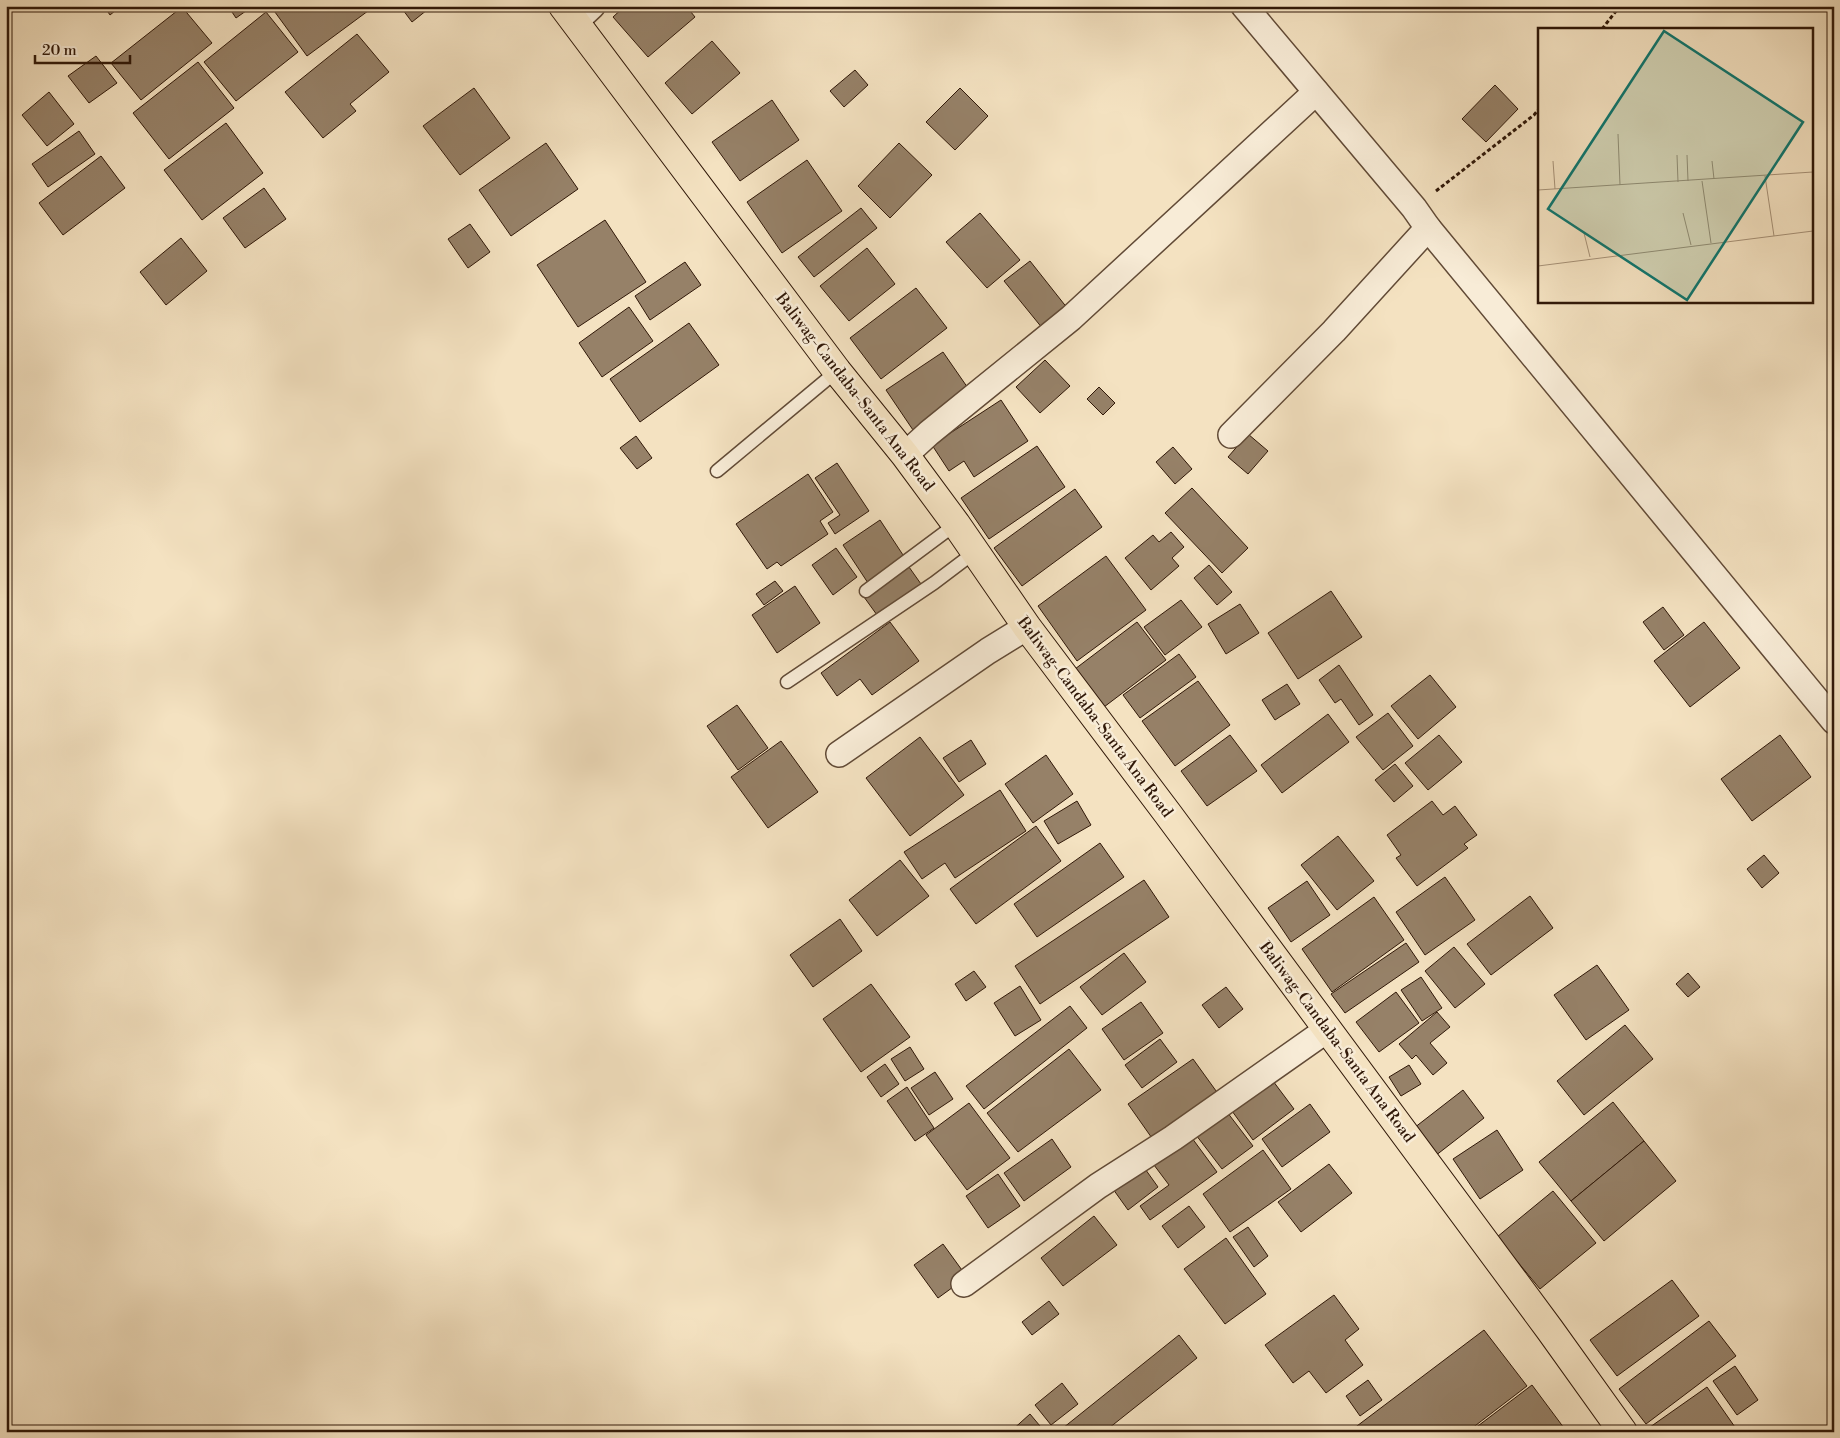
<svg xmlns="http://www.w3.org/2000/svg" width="1840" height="1438" font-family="'Libre Bodoni',serif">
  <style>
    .building { fill: #968168; stroke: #301808 }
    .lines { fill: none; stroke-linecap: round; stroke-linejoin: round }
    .lane-casing { stroke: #614a36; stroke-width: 15 }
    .street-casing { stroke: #614a36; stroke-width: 28 }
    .primary-casing { stroke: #301808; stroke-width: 30 }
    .path { stroke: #301808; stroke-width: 3; stroke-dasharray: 4 2.5; stroke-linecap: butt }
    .lane { stroke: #f8ecd7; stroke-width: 12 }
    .street { stroke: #f8ecd7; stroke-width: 25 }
    .primary { stroke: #f4e2c1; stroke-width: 28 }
    .labels { text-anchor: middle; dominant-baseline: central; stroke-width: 5; stroke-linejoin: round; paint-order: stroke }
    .street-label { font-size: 16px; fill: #301808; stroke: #f8ecd7 }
    .inset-road { fill: none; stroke: #a69177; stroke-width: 1 }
    .view { fill: #0f766e; fill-opacity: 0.15; stroke: #0f766e; stroke-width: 2.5 }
    .inset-edge { fill: none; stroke: #301808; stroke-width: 2.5 }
  </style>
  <rect width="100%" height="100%" fill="#f4e2c1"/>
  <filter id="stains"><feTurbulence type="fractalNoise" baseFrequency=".004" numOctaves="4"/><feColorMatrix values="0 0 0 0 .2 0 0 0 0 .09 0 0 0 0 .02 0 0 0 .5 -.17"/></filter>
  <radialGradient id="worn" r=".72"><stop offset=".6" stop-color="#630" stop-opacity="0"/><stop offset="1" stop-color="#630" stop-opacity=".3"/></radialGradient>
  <!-- building -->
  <g class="building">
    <path d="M104,6H121L110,15Z"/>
    <path d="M228,6H253L236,18Z"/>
    <path d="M275,6H371L372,8L307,56L272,8Z"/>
    <path d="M400,6H432L412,22Z"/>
    <path d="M625,6H686L695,17L648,57L613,17Z"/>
    <path d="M182,7L212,43L141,100L111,63Z"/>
    <path d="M266,12L298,52L236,101L204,62Z"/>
    <path d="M357,34L389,72L350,104L356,111L323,138L285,92Z"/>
    <path d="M712,41L740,73L692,114L665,83Z"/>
    <path d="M96,56L117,83L89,103L68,76Z"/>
    <path d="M198,62L234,108L169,159L133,113Z"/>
    <path d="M855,70L868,85L844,107L830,91Z"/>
    <path d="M1495,85L1518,109L1486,142L1462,119Z"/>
    <path d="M474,88L510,138L460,175L423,126Z"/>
    <path d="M960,88L988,116L955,150L926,122Z"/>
    <path d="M49,92L74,124L47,146L22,115Z"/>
    <path d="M772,100L799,140L740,181L712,142Z"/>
    <path d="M226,123L263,173L202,220L164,170Z"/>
    <path d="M79,131L95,154L48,187L32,164Z"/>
    <path d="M546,143L578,189L511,236L479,190Z"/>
    <path d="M899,143L932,175L890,218L858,186Z"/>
    <path d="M101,156L125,188L63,235L39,203Z"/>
    <path d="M807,160L842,211L782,253L747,202Z"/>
    <path d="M264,188L286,219L245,248L223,218Z"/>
    <path d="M861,208L877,228L814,277L798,257Z"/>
    <path d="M980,213L1020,260L987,288L946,242Z"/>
    <path d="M605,220L646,282L578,327L537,265Z"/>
    <path d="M470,224L490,252L468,268L448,239Z"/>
    <path d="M181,238L207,271L166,305L140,272Z"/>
    <path d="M867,248L895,284L849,321L820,286Z"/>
    <path d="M1030,261L1068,309L1043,329L1004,281Z"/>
    <path d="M685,262L701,285L650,320L635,296Z"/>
    <path d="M916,288L947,328L881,379L850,338Z"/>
    <path d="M629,307L653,341L602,377L579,343Z"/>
    <path d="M689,323L719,365L640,422L610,379Z"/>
    <path d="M943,352L970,391L913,430L886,390Z"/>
    <path d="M1045,360L1070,386L1040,413L1016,387Z"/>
    <path d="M1099,387L1115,403L1103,415L1087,399Z"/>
    <path d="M1001,400L1028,441L974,477L964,461L949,471L932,445Z"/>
    <path d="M1248,434L1268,451L1248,474L1228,457Z"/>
    <path d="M636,436L652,458L637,469L620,448Z"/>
    <path d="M1037,446L1065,487L989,539L961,498Z"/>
    <path d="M1173,447L1192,469L1175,484L1156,462Z"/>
    <path d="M837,463L869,511L835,534L828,523L840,515L815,478Z"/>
    <path d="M808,474L833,512L820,521L828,534L781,566L777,562L767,569L736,524Z"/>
    <path d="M1192,488L1248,548L1222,573L1165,513Z"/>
    <path d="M1075,489L1102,527L1022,586L994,548Z"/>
    <path d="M880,520L905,558L868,583L843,545Z"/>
    <path d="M1171,532L1184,547L1172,558L1179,566L1151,590L1125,558L1153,535L1159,542Z"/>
    <path d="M836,548L857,577L833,595L812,565Z"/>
    <path d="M1106,556L1146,610L1077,661L1038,606Z"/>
    <path d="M1209,565L1232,592L1217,605L1194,578Z"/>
    <path d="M909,567L921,584L877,615L864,597Z"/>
    <path d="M775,581L783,591L764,605L756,594Z"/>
    <path d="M795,586L820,623L777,653L752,615Z"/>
    <path d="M1331,591L1362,637L1298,679L1268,633Z"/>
    <path d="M1181,600L1202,627L1165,655L1144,627Z"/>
    <path d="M1240,604L1259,633L1226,654L1208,624Z"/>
    <path d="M1663,607L1684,635L1664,650L1643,622Z"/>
    <path d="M890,622L919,661L872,695L860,679L837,696L821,673Z"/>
    <path d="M1137,622L1166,660L1104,707L1075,669Z"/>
    <path d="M1704,622L1740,668L1690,707L1654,661Z"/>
    <path d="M1179,654L1196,677L1140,718L1123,695Z"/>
    <path d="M1339,665L1373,715L1359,725L1341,699L1335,703L1319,680Z"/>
    <path d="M1430,675L1456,707L1418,739L1391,706Z"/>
    <path d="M1198,681L1230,725L1175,766L1142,721Z"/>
    <path d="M1287,684L1300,704L1275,720L1262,700Z"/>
    <path d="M737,705L768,748L738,770L707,726Z"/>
    <path d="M1388,713L1413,746L1383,770L1356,737Z"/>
    <path d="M1328,714L1349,742L1282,793L1261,765Z"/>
    <path d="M1230,735L1257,771L1207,806L1181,771Z"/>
    <path d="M1439,735L1462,762L1428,790L1405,763Z"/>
    <path d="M1780,735L1811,777L1752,821L1721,779Z"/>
    <path d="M920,737L964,795L910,836L866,778Z"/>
    <path d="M971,740L986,764L959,782L943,758Z"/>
    <path d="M781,741L818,792L768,828L731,777Z"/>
    <path d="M1046,755L1073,794L1033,823L1005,784Z"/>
    <path d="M1395,764L1413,786L1394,802L1375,780Z"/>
    <path d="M1000,790L1026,831L955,878L945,863L922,879L904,852Z"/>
    <path d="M1077,801L1091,825L1058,844L1044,821Z"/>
    <path d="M1432,801L1443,815L1455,806L1477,835L1464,844L1468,848L1417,886L1396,858L1401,855L1387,835Z"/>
    <path d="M1036,826L1061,861L976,924L950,889Z"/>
    <path d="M1338,836L1374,881L1337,910L1301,865Z"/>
    <path d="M1100,843L1124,877L1037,937L1014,904Z"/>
    <path d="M1764,855L1779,873L1762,888L1747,869Z"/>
    <path d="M900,860L929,896L877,936L849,900Z"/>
    <path d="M1445,877L1475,920L1425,955L1396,912Z"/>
    <path d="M1144,880L1169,917L1040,1004L1015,966Z"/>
    <path d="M1307,881L1330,915L1291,942L1268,908Z"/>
    <path d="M1530,896L1553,928L1491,975L1467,944Z"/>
    <path d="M1374,897L1404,940L1332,992L1302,949Z"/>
    <path d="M840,919L862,951L813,987L790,955Z"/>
    <path d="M1406,943L1419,962L1345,1013L1331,994Z"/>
    <path d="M1454,947L1485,984L1455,1008L1425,971Z"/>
    <path d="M1124,953L1146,982L1102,1015L1080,987Z"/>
    <path d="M1597,965L1629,1010L1586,1040L1554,995Z"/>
    <path d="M974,971L986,987L966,1001L955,984Z"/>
    <path d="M1688,973L1700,987L1688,997L1676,984Z"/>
    <path d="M1421,977L1442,1008L1422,1021L1401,990Z"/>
    <path d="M871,984L910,1037L861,1072L823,1019Z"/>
    <path d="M1020,986L1041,1020L1015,1036L994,1003Z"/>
    <path d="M1226,987L1243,1009L1219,1028L1202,1005Z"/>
    <path d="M1396,992L1419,1023L1379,1052L1356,1022Z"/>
    <path d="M1141,1002L1163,1033L1124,1060L1102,1029Z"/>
    <path d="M1070,1006L1087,1028L984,1109L966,1086Z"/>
    <path d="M1437,1012L1450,1027L1430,1043L1447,1063L1433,1075L1416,1055L1412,1059L1399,1044Z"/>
    <path d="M1625,1025L1653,1059L1584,1115L1557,1081Z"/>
    <path d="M1160,1039L1177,1062L1142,1088L1125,1065Z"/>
    <path d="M910,1047L924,1069L905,1081L891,1059Z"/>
    <path d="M1069,1049L1101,1090L1018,1152L987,1113Z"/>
    <path d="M1193,1059L1219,1095L1154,1141L1128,1104Z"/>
    <path d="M885,1064L899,1084L881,1097L867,1077Z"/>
    <path d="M1409,1065L1421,1084L1401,1096L1389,1077Z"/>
    <path d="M935,1072L953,1099L929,1115L911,1088Z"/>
    <path d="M1273,1081L1294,1109L1253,1140L1232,1111Z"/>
    <path d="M907,1087L934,1128L915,1141L887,1101Z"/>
    <path d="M1463,1090L1484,1118L1435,1156L1414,1128Z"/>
    <path d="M1613,1102L1644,1141L1571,1201L1539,1162Z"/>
    <path d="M969,1103L1010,1158L967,1190L926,1135Z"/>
    <path d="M1310,1104L1330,1132L1282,1167L1262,1139Z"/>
    <path d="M1227,1112L1253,1146L1222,1169L1196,1135Z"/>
    <path d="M1497,1130L1523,1170L1480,1199L1453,1159Z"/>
    <path d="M1189,1134L1217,1172L1150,1220L1140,1206L1169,1185L1151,1161Z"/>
    <path d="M1052,1139L1071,1167L1024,1201L1004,1173Z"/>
    <path d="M1644,1141L1676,1181L1604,1241L1571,1201Z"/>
    <path d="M1263,1150L1291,1189L1230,1232L1203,1194Z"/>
    <path d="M1329,1164L1352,1193L1301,1232L1278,1202Z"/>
    <path d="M1143,1166L1158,1187L1128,1210L1113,1189Z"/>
    <path d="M998,1174L1020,1206L988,1228L966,1196Z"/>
    <path d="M1553,1191L1596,1243L1540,1289L1497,1237Z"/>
    <path d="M1189,1206L1205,1227L1178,1248L1162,1226Z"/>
    <path d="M1094,1216L1117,1245L1063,1286L1041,1258Z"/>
    <path d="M1248,1227L1268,1256L1254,1267L1233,1237Z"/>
    <path d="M1226,1238L1266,1294L1225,1324L1184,1269Z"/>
    <path d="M943,1244L967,1277L938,1298L914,1265Z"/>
    <path d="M1672,1280L1699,1316L1617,1376L1590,1340Z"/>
    <path d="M1334,1295L1359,1329L1345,1340L1363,1365L1326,1393L1309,1371L1293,1383L1265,1345Z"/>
    <path d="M1049,1301L1059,1314L1032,1335L1022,1322Z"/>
    <path d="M1709,1321L1736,1356L1646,1424L1619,1389Z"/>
    <path d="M1484,1330L1527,1386L1467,1432H1349Z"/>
    <path d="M1179,1335L1197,1358L1104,1432H1058Z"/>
    <path d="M1735,1366L1758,1400L1737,1415L1713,1381Z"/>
    <path d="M1368,1380L1382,1400L1360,1416L1346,1396Z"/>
    <path d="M1062,1383L1078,1404L1051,1425L1035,1405Z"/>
    <path d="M1532,1385L1567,1432H1470Z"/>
    <path d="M1707,1387L1737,1430L1734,1432H1643Z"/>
    <path d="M1030,1414L1045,1432H1010Z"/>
  </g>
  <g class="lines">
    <defs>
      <g id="lane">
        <path d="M717,471L837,371"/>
        <path d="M866,591L956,524"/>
        <path d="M787,682L934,583L975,552"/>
      </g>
      <g id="street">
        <path d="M1244,6L1414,208L1428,228L1834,721"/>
        <path d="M575,22L592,6"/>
        <path d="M1231,435L1334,331L1428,228"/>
        <path d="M905,455L929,433L1071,318L1316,92"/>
        <path d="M839,754L988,651L1027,627"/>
        <path d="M964,1284L1098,1186L1173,1138L1328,1029"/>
      </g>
      <path id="primary" d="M563,6L837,371L905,455L956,524L1027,627L1168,814L1550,1330L1623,1432"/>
    </defs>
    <!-- lane casing -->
    <use href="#lane" class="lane-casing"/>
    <!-- street casing -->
    <use href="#street" class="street-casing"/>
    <!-- primary casing -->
    <use href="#primary" class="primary-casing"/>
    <!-- path -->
    <g class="path">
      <path d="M1602,29L1620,6"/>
      <path d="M1436,191L1534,115L1539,109"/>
    </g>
    <!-- lane -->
    <use href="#lane" class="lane"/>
    <!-- street -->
    <use href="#street" class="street"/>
    <!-- primary -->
    <use href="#primary" class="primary"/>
  </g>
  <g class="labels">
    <!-- street labels -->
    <g class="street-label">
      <text transform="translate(855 392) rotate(52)">Baliwag-Candaba-Santa Ana Road</text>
      <text transform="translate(1095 717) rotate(53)">Baliwag-Candaba-Santa Ana Road</text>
      <text transform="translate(1337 1042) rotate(53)">Baliwag-Candaba-Santa Ana Road</text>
    </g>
  </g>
  <!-- overview -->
  <g transform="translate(1538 28)">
    <rect width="275" height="275" fill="#f4e2c1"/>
    <path class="inset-road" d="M80,106L82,157M139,127L140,154M149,127L150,153M15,133L17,161M174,133L176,151M227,148L236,208M164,153L173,215M0,162L275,144M145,185L153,217M46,205L52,229M0,238L275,203"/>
    <path class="view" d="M126,3L265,94L149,272L10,181Z"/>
    <rect width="275" height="275" class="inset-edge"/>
  </g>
  <!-- margin -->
  <rect width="1840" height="1438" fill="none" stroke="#f4e2c1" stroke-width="25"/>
  <rect x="8" y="8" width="1825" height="1423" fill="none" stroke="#301808" stroke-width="2.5"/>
  <rect x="12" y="12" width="1815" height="1413" fill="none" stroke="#301808"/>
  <!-- scale -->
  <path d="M35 55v8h95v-8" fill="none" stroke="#301808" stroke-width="2.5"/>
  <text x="42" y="55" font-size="15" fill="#301808" stroke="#f8ecd7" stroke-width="4" paint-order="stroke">20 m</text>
  <rect width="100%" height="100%" filter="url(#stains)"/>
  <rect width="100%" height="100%" fill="url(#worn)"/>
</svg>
